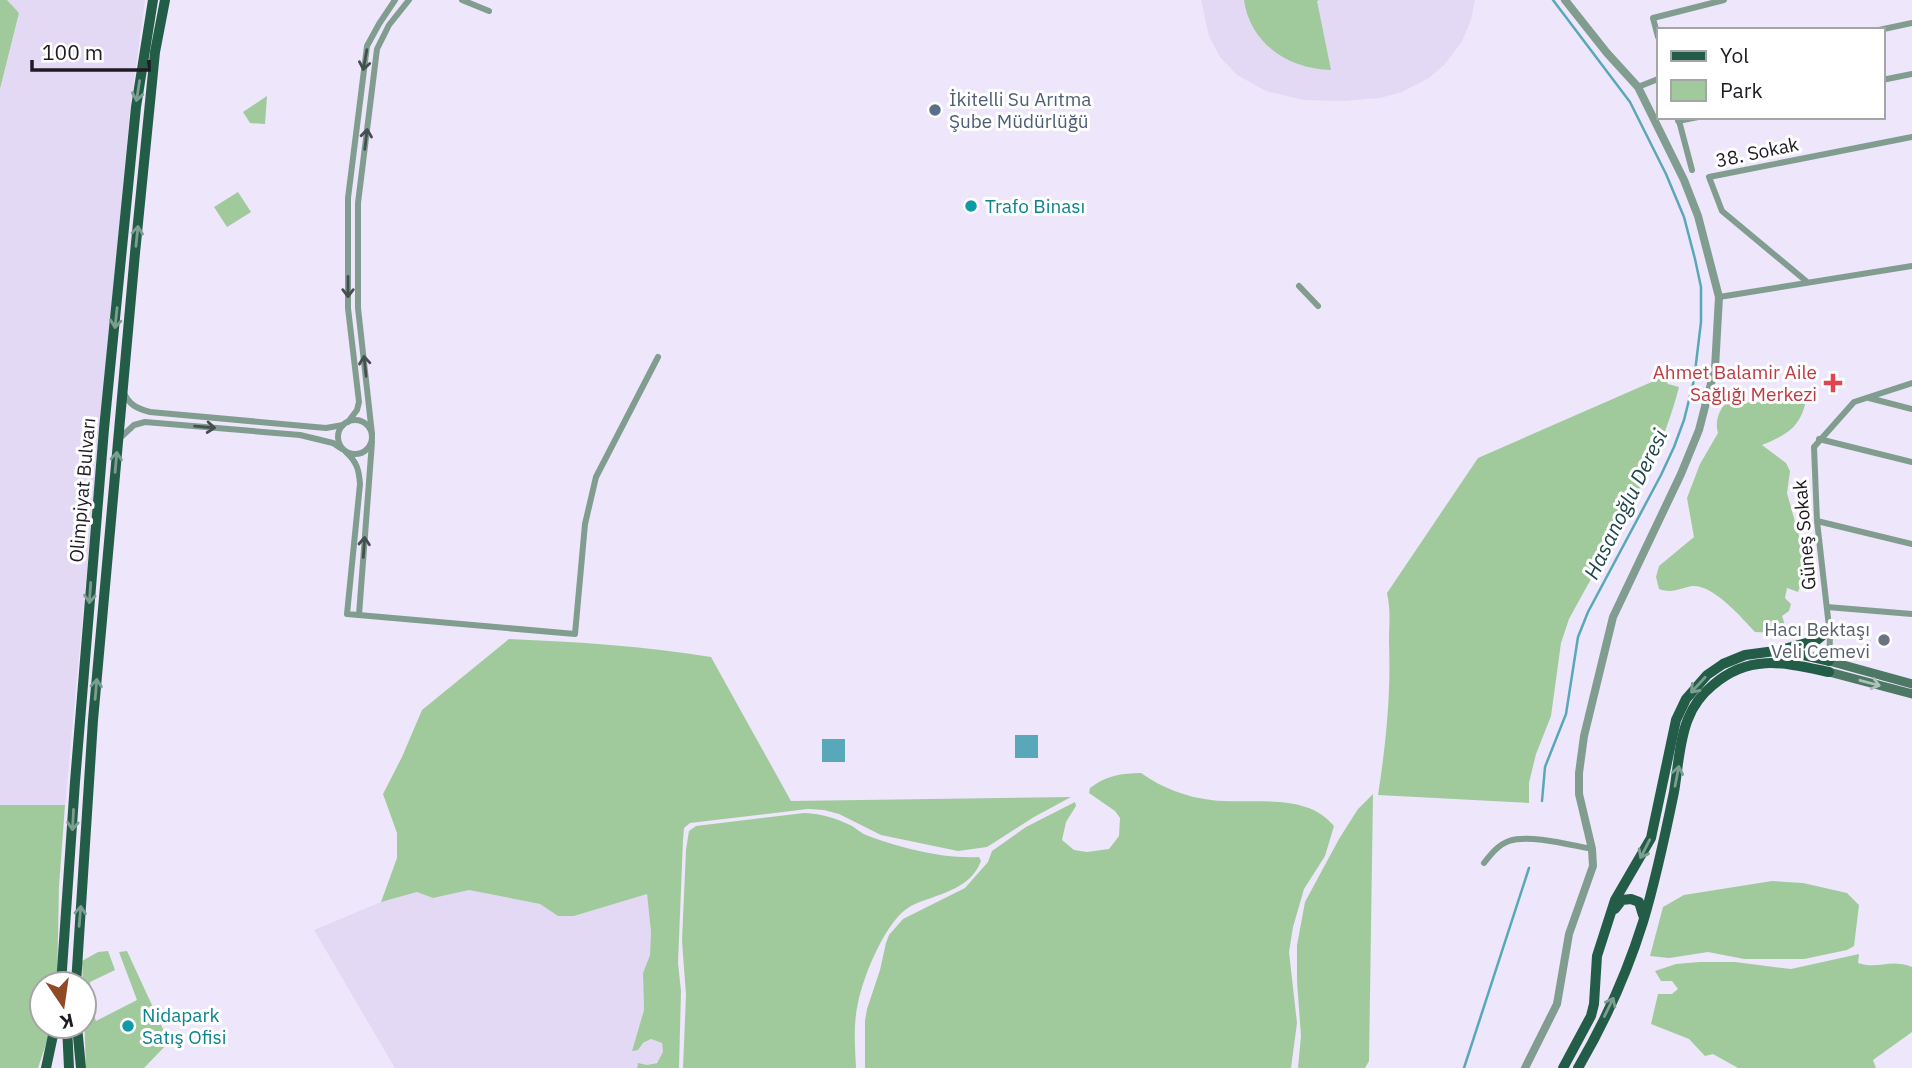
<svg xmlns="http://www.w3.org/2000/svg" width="1912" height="1068" font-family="'IBM Plex Sans',sans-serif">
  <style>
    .built { fill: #e3d9f4 }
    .green { fill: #a1ca9c }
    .water { fill: #58a8b9 }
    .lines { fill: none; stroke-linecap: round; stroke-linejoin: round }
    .stream { stroke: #58a8b9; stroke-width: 2.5 }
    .minor { stroke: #819d90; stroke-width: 6 }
    .tertiary { stroke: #819d90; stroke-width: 8 }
    .secondary { stroke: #4d7865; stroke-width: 9 }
    .primary { stroke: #245d47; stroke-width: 10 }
    .oneway { stroke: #464f4f }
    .oneway2 { stroke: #7c9e91 }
    .oneway3 { stroke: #afc2ba }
    .service-dot { fill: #5c6f8a; stroke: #fff; stroke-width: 2.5 }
    .culture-dot { fill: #0f9aa8; stroke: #fff; stroke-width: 2.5 }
    .health-dot { fill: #e0444e; stroke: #fff; stroke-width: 2.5 }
    .worship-dot { fill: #6b7280; stroke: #fff; stroke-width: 2.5 }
    .labels { text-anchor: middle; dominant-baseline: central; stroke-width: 6; stroke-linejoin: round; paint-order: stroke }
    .service-label { font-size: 19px; fill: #4e5e75; stroke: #fff; text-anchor: start }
    .street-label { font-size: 19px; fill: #1e1b23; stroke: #fff }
    .culture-label { font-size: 19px; fill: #0d838f; stroke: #fff; text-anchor: start }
    .health-label { font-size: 19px; fill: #be3a42; stroke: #fff; text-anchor: end }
    .worship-label { font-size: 19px; fill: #5b616d; stroke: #fff; text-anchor: end }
    .water-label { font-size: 21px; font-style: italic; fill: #1e444c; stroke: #fff }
  </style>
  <rect width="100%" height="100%" fill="#eee6fa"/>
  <!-- built -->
  <g class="built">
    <path d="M7,0H145L130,110L65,805H0V89L19,13Z"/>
    <path d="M1201,0H1475L1471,20L1461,43L1444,65L1429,78L1402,92L1380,98L1343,101L1304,100L1266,91L1237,75L1220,57L1209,36Z"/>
    <path d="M469,890L540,904L558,916H574L647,894L651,932L650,955L643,973L644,1010L632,1050L651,1039L662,1043L663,1052L661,1060L647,1066L638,1063L637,1068H395L314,930L381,902L417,892L433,898Z"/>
  </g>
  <!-- green -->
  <g class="green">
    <path d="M0,0H7L19,13L0,89Z"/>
    <path d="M1244,0H1319L1317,1L1331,70C1289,69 1250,44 1244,0Z"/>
    <path d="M267,96L265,124L250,123L243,112Z"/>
    <path d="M238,192L251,212L227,227L214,207Z"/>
    <path d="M1663,377L1668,384L1679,387C1658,470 1609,544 1569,619L1561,643L1551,716L1536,754L1529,783V803L1378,795C1386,744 1391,694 1389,642C1389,624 1391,612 1387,593L1478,458Z"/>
    <path d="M1804,391L1807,395C1802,426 1789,434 1762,445L1786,463L1790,471L1787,493L1803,550L1801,584L1798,592L1787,588L1785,598L1791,604L1789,611L1782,616L1786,628L1779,633L1755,632C1742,618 1713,584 1692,586C1680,588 1673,594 1659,589L1656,577L1659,566L1694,537L1687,498L1700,464L1718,433C1715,423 1718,413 1724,405C1751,399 1780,408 1804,391Z"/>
    <path d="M509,639C577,642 644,646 711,657L791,801L1071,797L1034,817L987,847L958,851L881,835L839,814L824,810L808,809L690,823L684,828L683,840L678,963L681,991L679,1068H637L638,1063L647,1065L657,1063L663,1052L662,1043L651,1039L643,1043L638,1050L632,1051L644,1010L643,973L650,955L651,932L647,894L574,916H558L540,904L469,890L433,898L417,892L381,902L397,858V833L383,794L402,757L422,710Z"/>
    <path d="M1141,773C1162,788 1186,797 1211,800C1251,805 1306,791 1334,826L1325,856L1304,889L1293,927L1289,952L1297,1023L1291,1068H865V1021L867,1009L880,970L886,943L889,935L903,919L965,888L988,862L992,851L1026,827L1075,802L1076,806L1066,822L1062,840L1074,850L1087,852L1109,849L1119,836L1120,818L1115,811L1089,793L1090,788C1105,776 1122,773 1141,773Z"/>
    <path d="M1373,794L1369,1061L1365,1068H1298L1301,1036L1297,981V945L1305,902L1339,839L1358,809Z"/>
    <path d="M0,805H65L59,886L57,984H42V1026H52L38,1068H0Z"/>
    <path d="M804,813C823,814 836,818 852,826C857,829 861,833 866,835C900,848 943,859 979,857L981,861C970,891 935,894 911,906C886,919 863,977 858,1003C853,1024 855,1047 856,1068H683L686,995L682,941L686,850L689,831L696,826Z"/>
    <path d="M1772,881L1803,883L1847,893L1859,905L1854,946L1847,950L1804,959H1744L1708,952L1669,958L1650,956L1663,907L1684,895Z"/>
    <path d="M108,951L115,970L90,982L92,1009L96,1021L137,1000L119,952L127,951L169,1042L144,1068H86L82,961L98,952Z"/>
    <path d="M1859,954L1858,963C1878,970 1890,958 1912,967V1032L1873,1060L1876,1068H1738L1713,1054L1705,1056L1689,1039L1651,1024L1658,994H1672L1678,989L1672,981H1661L1655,971L1676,964L1699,962H1735L1791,969Z"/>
  </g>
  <!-- water -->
  <g class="water">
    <rect x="1015" y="735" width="23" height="23"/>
    <rect x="822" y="739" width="23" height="23"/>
  </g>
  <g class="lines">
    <!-- stream -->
    <g class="stream">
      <path d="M1542,801L1545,767L1566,714L1578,637L1588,612L1661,475L1674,447L1684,420L1694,380L1701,322V287L1695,259L1684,217L1666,174L1630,102L1553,0"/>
      <path d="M1464,1068L1529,868"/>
    </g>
    <!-- minor -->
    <g class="minor">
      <path d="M462,0L489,11"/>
      <path d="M1879,30L1912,23"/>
      <path d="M1658,37L1653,18L1724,0"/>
      <path d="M1882,80L1912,74"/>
      <path d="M1638,87L1658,79"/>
      <path d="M1678,117L1692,170"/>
      <path d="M1678,121L1698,117"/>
      <path d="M1806,281L1722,211L1709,177L1912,137"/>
      <path d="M1299,286L1318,306"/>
      <path d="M1719,297L1912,266"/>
      <path d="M124,393C129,405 138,409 150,412L326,428L343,425"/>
      <path d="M1869,398L1912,409"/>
      <circle cx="355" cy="437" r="17"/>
      <path d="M348,422L357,410L359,402L348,308V198L367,46L379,24L395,0"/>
      <path d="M372,434L358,308V203L377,49L389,25L409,0"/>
      <path d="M120,438L134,425L145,422L300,435L333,443L342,449"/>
      <path d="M1819,439L1912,462"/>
      <path d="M346,452C357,462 359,470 360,484L347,614L575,634L585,524L596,477L658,357"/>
      <path d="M1817,521L1912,544"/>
      <path d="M1827,607L1912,614"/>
      <path d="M359,615L372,442"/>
      <path d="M1829,663L1830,636L1817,521L1814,447L1854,402L1912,383"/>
      <path d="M1484,863C1491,854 1498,845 1509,841C1530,834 1570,845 1592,849"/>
    </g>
    <!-- tertiary -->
    <path class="tertiary" d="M1525,1068L1557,1004L1569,934L1593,866L1592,849L1579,794V773L1584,736L1613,617L1681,474L1699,430L1715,368L1719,297L1698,216L1684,180L1638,87L1607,53L1565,0"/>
    <!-- secondary -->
    <g class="secondary">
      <path d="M1829,661L1912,684"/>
      <path d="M1829,672L1912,694"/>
    </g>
    <!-- primary -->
    <g class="primary">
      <path d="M1784,649L1817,640L1829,630"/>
      <path d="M1615,909L1622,900L1631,899L1639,902L1643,915"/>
      <path d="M61,984L75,782L104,429L136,107L153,0"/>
      <path d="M76,984L93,720L135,253L155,52L165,0"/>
      <path d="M67,1026L69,1068"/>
      <path d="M77,1026L81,1068"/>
      <path d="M46,1068L55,1026"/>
      <path d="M1563,1068L1591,1016L1594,1004L1597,956L1615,900L1651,838L1676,720L1686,699L1707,675L1723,664L1745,655L1775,651L1794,653L1829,661"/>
      <path d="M1578,1068C1605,1022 1627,973 1643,922C1656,879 1665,836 1674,792C1678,769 1679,741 1688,719C1693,706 1702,694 1713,685C1750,653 1786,663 1829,672"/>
    </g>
  </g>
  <!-- one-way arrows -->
  <defs><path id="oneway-shaft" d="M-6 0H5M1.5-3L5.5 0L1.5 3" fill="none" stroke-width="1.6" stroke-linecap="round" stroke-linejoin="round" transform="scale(1.75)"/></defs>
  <g class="oneway">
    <use href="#oneway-shaft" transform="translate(365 60) rotate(100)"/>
    <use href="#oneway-shaft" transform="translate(366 139) rotate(-83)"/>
    <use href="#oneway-shaft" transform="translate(348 287) rotate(90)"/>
    <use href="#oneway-shaft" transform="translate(365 366) rotate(-96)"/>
    <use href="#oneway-shaft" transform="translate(205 427) rotate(5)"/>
    <use href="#oneway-shaft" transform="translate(364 547) rotate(-86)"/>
  </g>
  <g class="oneway2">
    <use href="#oneway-shaft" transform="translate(138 91) rotate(99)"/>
    <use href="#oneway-shaft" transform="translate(137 236) rotate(-84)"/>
    <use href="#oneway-shaft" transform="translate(116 318) rotate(96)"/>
    <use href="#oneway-shaft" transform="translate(116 462) rotate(-85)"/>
    <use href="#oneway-shaft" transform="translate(90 593) rotate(94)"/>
    <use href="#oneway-shaft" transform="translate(1698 685) rotate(133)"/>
    <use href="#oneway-shaft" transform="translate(96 689) rotate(-85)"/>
    <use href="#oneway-shaft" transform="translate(1677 776) rotate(-79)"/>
    <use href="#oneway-shaft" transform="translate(73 820) rotate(93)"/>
    <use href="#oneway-shaft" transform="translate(1645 849) rotate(117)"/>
    <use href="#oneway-shaft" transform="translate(80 916) rotate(-85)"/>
    <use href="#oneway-shaft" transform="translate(1609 1007) rotate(-64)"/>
  </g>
  <use class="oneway3" href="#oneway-shaft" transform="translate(1870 683) rotate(15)"/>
  <!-- markers -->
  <circle class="service-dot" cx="935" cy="110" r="7"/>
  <g class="culture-dot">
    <circle cx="971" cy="206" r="7"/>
    <circle cx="128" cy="1026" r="7"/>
  </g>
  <path class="health-dot" d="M1829.5 372.5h7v7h7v7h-7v7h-7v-7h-7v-7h7z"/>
  <circle class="worship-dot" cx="1884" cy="640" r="7"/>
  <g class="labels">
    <!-- service labels -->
    <g class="service-label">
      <text x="949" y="99">İkitelli Su Arıtma<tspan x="949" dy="22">Şube Müdürlüğü</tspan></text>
    </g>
    <!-- street labels -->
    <g class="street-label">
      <text transform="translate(1757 152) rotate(-12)">38. Sokak</text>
      <text transform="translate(82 490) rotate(-85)">Olimpiyat Bulvarı</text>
      <text transform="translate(1804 535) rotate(-95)">Güneş Sokak</text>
    </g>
    <!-- culture labels -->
    <g class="culture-label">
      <text x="985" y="206">Trafo Binası</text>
      <text x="142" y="1015">Nidapark<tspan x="142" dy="22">Satış Ofisi</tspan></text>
    </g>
    <!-- health labels -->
    <g class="health-label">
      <text x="1817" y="372">Ahmet Balamir Aile<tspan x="1817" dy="22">Sağlığı Merkezi</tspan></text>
    </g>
    <!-- worship labels -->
    <g class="worship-label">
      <text x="1870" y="629">Hacı Bektaşı<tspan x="1870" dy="22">Veli Cemevi</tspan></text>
    </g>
    <!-- water labels -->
    <g class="water-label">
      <text transform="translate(1625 504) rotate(-64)">Hasanoğlu Deresi</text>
    </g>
  </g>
  <!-- legend -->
  <rect x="1657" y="28" width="228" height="91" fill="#ffffff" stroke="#a5a4a7" stroke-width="2"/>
  <rect x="1671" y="51" width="35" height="10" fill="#245d47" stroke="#a5a4a7" stroke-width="2"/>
  <text x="1720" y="63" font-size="21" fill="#1e1b23">Yol</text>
  <rect x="1671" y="80" width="35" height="21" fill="#a1ca9c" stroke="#a5a4a7" stroke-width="2"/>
  <text x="1720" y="98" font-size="21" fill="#1e1b23">Park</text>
  <!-- north arrow -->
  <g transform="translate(63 1005) rotate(167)"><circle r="33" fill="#ffffff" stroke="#a5a4a7" stroke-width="2"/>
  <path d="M0-5L12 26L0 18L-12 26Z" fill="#914a26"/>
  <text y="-10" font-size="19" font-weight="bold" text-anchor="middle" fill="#1e1b23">K</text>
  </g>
  <!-- scale -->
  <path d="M32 60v10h117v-10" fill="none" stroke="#1e1b23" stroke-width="3.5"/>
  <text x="42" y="60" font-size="21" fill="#1e1b23" stroke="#ffffff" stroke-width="5" paint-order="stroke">100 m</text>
</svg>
